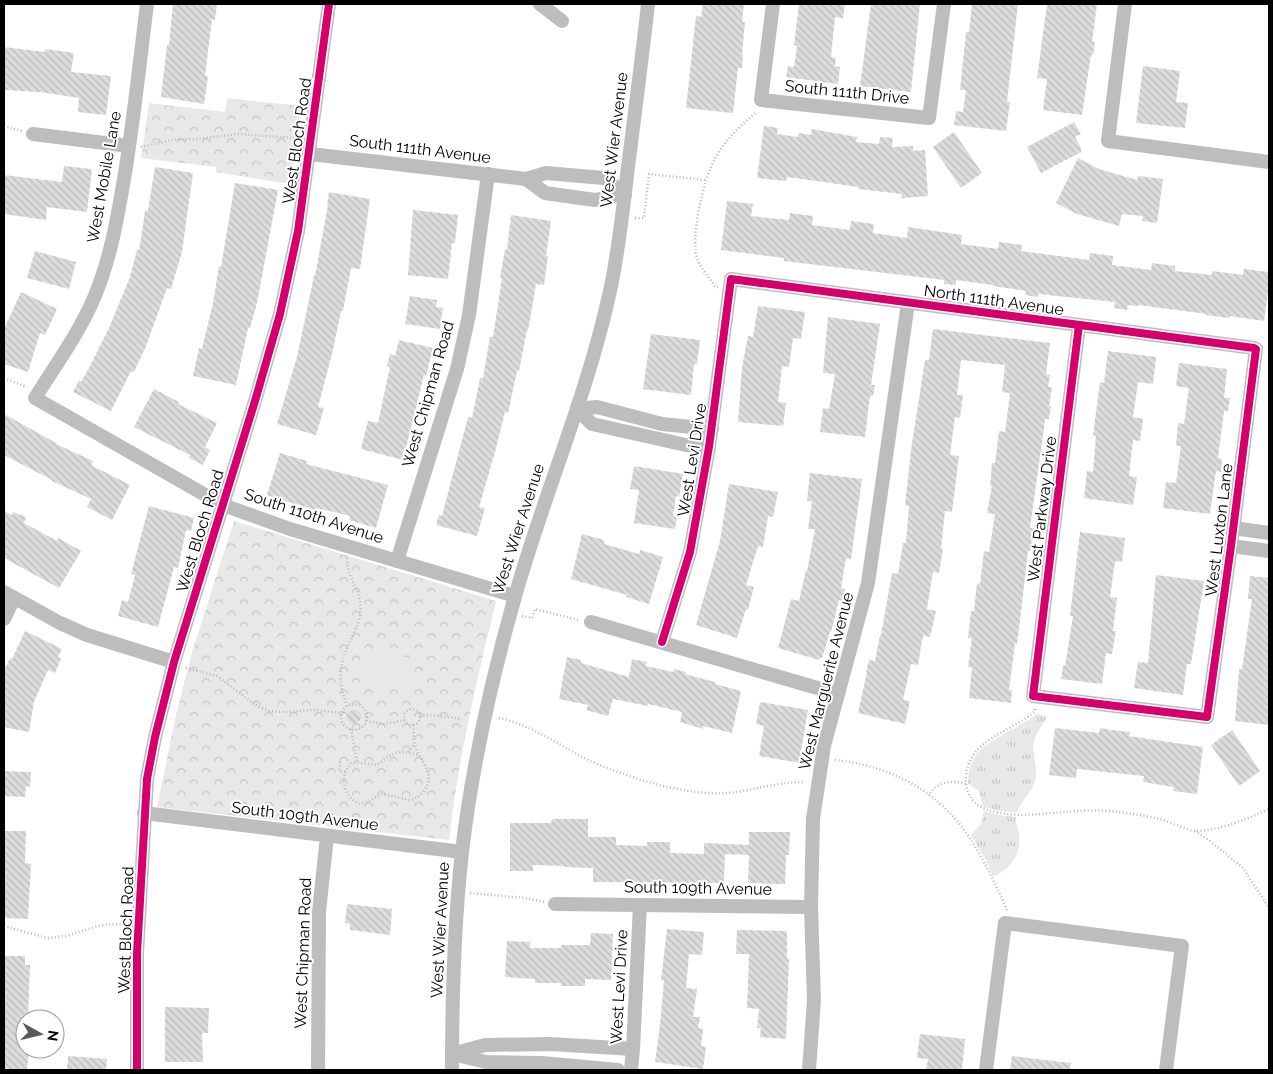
<svg xmlns="http://www.w3.org/2000/svg" width="1273" height="1074" font-family="Raleway,sans-serif">
  <style>
    .grass { fill: url(#grass-tufts) }
    .park { fill: url(#park-crowns) }
    .pitch { fill: #e8e8e8 }
    .building { fill: url(#building-back-hatch) }
    .lines { fill: none; stroke-linecap: round; stroke-linejoin: round }
    .path { stroke: #b8b8b8; stroke-width: 2.5; stroke-dasharray: 1 2.5; stroke-linecap: butt }
    .minor { stroke: #bdbdbd; stroke-width: 14 }
    .cycleway-casing { stroke: #fff; stroke-width: 11 }
    .cycleway { stroke: #d6006c; stroke-width: 8 }
    .labels { text-anchor: middle; dominant-baseline: central; stroke-width: 4; stroke-linejoin: round; paint-order: stroke }
    .street-label { font-size: 16px; fill: #000; stroke: #fff }
  </style>
  <defs>
    <pattern id="grass-tufts" width="24" height="20" patternUnits="userSpaceOnUse" patternTransform="scale(1.25)"><rect width="24" height="20" fill="#e8e8e8"/><path d="M3 7l-1-3M5 7V3M7 7l1-3M15 17l-1-3M17 17v-4M19 17l1-3" fill="none" stroke="#c5c5c5"/></pattern>
    <pattern id="park-crowns" width="20" height="18" patternUnits="userSpaceOnUse" patternTransform="scale(1.25)"><rect width="20" height="18" fill="#e8e8e8"/><path d="M2 6a3 3 0 1 1 6 0M12 15a3 3 0 1 1 6 0" fill="none" stroke="#c5c5c5"/></pattern>
    <pattern id="building-back-hatch" width="6" height="6" patternUnits="userSpaceOnUse" patternTransform="scale(1.25)"><rect width="6" height="6" fill="#dcdcdc"/><path d="M-1 5l2 2M0 0l6 6M5-1l2 2" fill="none" stroke="#bbb"/></pattern>
  </defs>
  <rect width="100%" height="100%" fill="#fff"/>
  <!-- grass -->
  <g class="grass">
    <path d="M1037,714L1047,716C1044,725 1036,732 1034,741C1031,754 1039,767 1035,781C1032,792 1021,801 1017,812L998,811L983,806L979,791L968,784C967,752 989,743 1013,729C1021,725 1029,719 1037,714Z"/>
    <path d="M984,811L998,815L1016,817C1015,823 1019,829 1019,836C1021,855 1010,870 993,877L986,860L971,835L981,824Z"/>
  </g>
  <!-- park -->
  <g class="park">
    <path d="M227,98L301,106L290,184L216,172V167L141,158L149,103L225,112Z"/>
    <path d="M234,521L496,601C477,680 458,759 449,840L157,807L176,715L193,649Z"/>
  </g>
  <!-- pitch -->
  <path class="pitch" d="M367,651L417,659L412,690L362,681Z"/>
  <!-- building -->
  <g class="building">
    <path d="M173,4H217L215,20L212,19L205,76H208L204,104L161,97L167,45H169Z"/>
    <path d="M703,4H744L742,22H745L742,54H743L742,68H738L733,113L686,108L696,16L701,17Z"/>
    <path d="M799,4H845L843,18L835,17L831,57L836,58L835,66L840,67L838,84L786,77L788,66L794,67L797,46L794,45Z"/>
    <path d="M871,4H920L911,92L860,86Z"/>
    <path d="M972,4H1018L1007,102H1010L1006,131L954,125L956,111L963,112L966,90H960L966,32H969Z"/>
    <path d="M1047,4H1097L1092,42H1095L1093,55H1091L1082,115L1043,110L1047,79L1037,78Z"/>
    <path d="M4,47L45,52V49L74,53L71,72L111,76L106,115L78,112L79,98L40,92L4,90Z"/>
    <path d="M1143,66L1180,71L1176,102L1188,103L1185,128L1136,123Z"/>
    <path d="M1074,122L1081,134L1075,137L1081,148V152L1041,173L1027,147Z"/>
    <path d="M764,126L778,128L777,134L798,137V133L811,135L812,129L857,137L856,142L879,144L880,137L893,138L892,147L913,146V151L925,150L928,196L902,198V194L858,189V187L824,182L787,177L786,181L757,178Z"/>
    <path d="M954,132L982,173L961,188L933,147Z"/>
    <path d="M1078,158L1099,169L1137,180L1138,176L1163,179L1157,223L1142,221L1143,216L1122,214L1119,226L1077,214L1056,203Z"/>
    <path d="M64,166L92,169L87,212L47,207L46,220L4,214V175L62,182Z"/>
    <path d="M155,167L193,173L182,252L171,289L167,288L146,346L134,372L131,371L111,411L73,392L79,380L81,382L89,368L109,328L130,277L137,250H139L145,211H148Z"/>
    <path d="M235,183L278,190L257,303L250,328H248L236,385L193,376L199,348L202,349L213,303L219,266L221,267Z"/>
    <path d="M329,192L370,199L360,269L351,268L343,311H341L333,350L318,407L324,408L316,435L277,424L297,357L314,276H315L328,205L327,204Z"/>
    <path d="M727,201L753,204L751,216L789,220L790,213L813,216L812,225L850,230L851,221L874,224L873,233L907,238L908,227L962,235L961,244L998,249L999,242L1022,245L1021,251L1089,260L1090,253L1113,256L1112,265L1151,270L1152,263L1175,266V271L1212,275V271L1243,275L1244,269L1269,272V283L1264,321L1230,316L1229,318L1206,315L1207,314L1138,305V306L1128,305L1127,310L1114,308L1115,302L1038,294V297L1025,295L1026,291L993,286V285L956,280V285L944,284V280L784,261V258L721,250Z"/>
    <path d="M413,210L458,215L455,243H452L448,279L408,275Z"/>
    <path d="M511,215L551,221L546,256H548L544,285L536,284L528,331L527,330L519,371H517L508,413L505,412L495,452L479,507L485,508L477,536L436,525L439,515L442,516L468,417L472,418L480,378H483L490,337H493L502,278H500L505,249L507,250Z"/>
    <path d="M35,251L76,262L69,289L27,278Z"/>
    <path d="M21,292L57,309L45,335L40,333L28,372L4,364V329Z"/>
    <path d="M410,296L437,300L436,307L443,308L440,329L405,324Z"/>
    <path d="M758,306L805,312L801,339L793,338L789,367L782,366L778,402L786,403L783,426L738,422L742,367L748,336L753,337Z"/>
    <path d="M828,317L880,324L871,385H875L873,396H870L865,437L820,432L823,408L829,409L835,374L823,373Z"/>
    <path d="M933,329L1050,343L1046,374L1050,375L1048,387H1052L1049,406H1051L1049,419H1045L1044,428L1030,528H1034L1030,551H1028L1021,612L1017,644L1015,643L1009,690H1012L1011,703L969,698L972,668L968,667L972,638H968L971,611H974L977,583L980,584L984,551L989,552L995,514L987,513L992,486H990L992,463H995L999,431L1005,432L1010,393L1002,392L1005,365L961,360L957,395H963L960,418L955,417L950,455L959,456L952,512L945,511L941,549H943L939,573L933,572L927,609L936,611L930,637L923,635L918,665L911,664L903,700L910,701L905,724L858,713L867,672H866L869,660L875,661L880,635H881L892,573L898,574L903,543H906L909,506L905,505L911,450L925,360H929Z"/>
    <path d="M651,334L700,340L697,364H694L691,395L643,389Z"/>
    <path d="M399,340L433,348L426,376L424,375L403,460L361,449L368,421L378,423L390,367L387,366L390,354L395,356Z"/>
    <path d="M1108,351L1156,357L1153,384L1138,382L1133,417L1143,419L1140,441L1133,440L1129,476L1137,477L1133,505L1084,498L1087,471L1093,472L1096,436L1093,435L1096,412L1100,382L1104,383Z"/>
    <path d="M1179,363L1227,369L1224,398H1230L1228,411H1224L1218,458L1222,459L1221,472L1216,471L1210,514L1163,508L1166,482L1176,483L1181,446H1176L1178,423L1184,424L1189,388L1176,386Z"/>
    <path d="M154,389L179,402L178,404L217,423L205,447L210,450L203,465L189,458L190,455L134,427Z"/>
    <path d="M4,414L56,443V444L93,461L91,465L130,485L112,520L87,507L91,499L52,481V480L4,455Z"/>
    <path d="M280,453L307,461L306,464L388,485L376,528L349,520L350,516L317,508L316,510L305,507L267,495Z"/>
    <path d="M634,466L683,474L679,497L676,496L673,516L677,517L675,529L634,523L639,490L630,489Z"/>
    <path d="M810,473L862,479L851,559L846,558L841,588L845,589L842,601L839,600L831,632H830L822,658H820L819,660L778,648L791,599L799,601L806,570L807,571L815,529H808L812,501H807Z"/>
    <path d="M729,484L778,492L773,517L768,516L763,547L758,546L746,585L754,587L748,610L746,609L737,638L696,625L720,541Z"/>
    <path d="M149,506L194,518L191,531L186,530L178,568L174,567L158,627L118,616L122,600L128,602L135,575L131,574Z"/>
    <path d="M4,511L12,515L13,512L26,517L24,523L57,541L58,538L81,551L59,588L4,558Z"/>
    <path d="M1080,532L1125,538L1122,562L1115,561L1110,597L1117,598L1113,631H1116L1112,654L1106,653L1102,684L1061,679L1063,666H1065L1073,616H1070Z"/>
    <path d="M582,534L604,540V544L639,554L640,550L663,557L649,604L626,597L627,595L571,579Z"/>
    <path d="M1156,575L1204,581L1191,664H1187L1183,695L1134,688L1138,662L1148,663Z"/>
    <path d="M1250,576L1269,578V725L1235,721L1239,669H1242L1252,599H1248Z"/>
    <path d="M25,631L62,649L58,657L61,659L55,673L48,670L34,702L29,732L4,727V671L10,658L12,659Z"/>
    <path d="M567,657L581,660V663L629,677L632,659L647,662L646,666L673,672L674,669L686,672L685,674L715,682V684L741,691L732,733L703,726V729L680,722L682,712L648,704V706L613,699L608,716L586,710L588,705L559,699Z"/>
    <path d="M760,702L808,710L801,751H803L801,763L759,756L764,726L756,724Z"/>
    <path d="M354,709L361,714L360,721L353,724L347,719L348,713Z"/>
    <path d="M1055,728L1099,733L1100,728L1112,730L1130,732L1129,736L1203,747L1197,794L1173,791L1174,787L1143,782L1144,776L1077,769L1076,778L1049,775Z"/>
    <path d="M1232,730L1260,771L1239,786L1211,745Z"/>
    <path d="M4,771L31,772L30,787L26,786L25,797L4,796Z"/>
    <path d="M552,819H588V837H616V845L647,846V842H670V853L704,854V843L749,845V832H790L789,855H786L785,884L748,883L749,855L725,854L724,883L593,882V868L565,867V866L533,865V871H510V823H551Z"/>
    <path d="M4,831H26L25,863L31,864L28,919L4,918Z"/>
    <path d="M347,904L392,909L390,935L350,930V924L345,923Z"/>
    <path d="M667,929L704,932L702,955L689,954L686,988L697,989L693,1017H700L698,1028L703,1029L701,1046L706,1047L703,1069L655,1062L660,1025L664,980H661Z"/>
    <path d="M737,930L787,931V959H789L786,1039L760,1037L761,1028H757L759,1009L747,1008L749,954H736Z"/>
    <path d="M591,933L613,934L611,980L585,979V986H561V983H535V979L505,977L507,941L530,942V948H561V945H590Z"/>
    <path d="M4,956H25V965H30L28,1019H25V1052L29,1053L27,1070H4Z"/>
    <path d="M165,1007L209,1008L208,1033H202L203,1062H165Z"/>
    <path d="M920,1034L965,1039L962,1070H926L928,1059L917,1058Z"/>
    <path d="M68,1056L107,1059L106,1070H67Z"/>
    <path d="M1012,1056L1071,1063L1070,1070H1010Z"/>
  </g>
  <g class="lines">
    <!-- path -->
    <g class="path">
      <path d="M4,126L22,131"/>
      <path d="M141,147L171,140L197,139L238,134L297,138"/>
      <path d="M635,218H644L649,174L706,180"/>
      <path d="M718,287H715C710,278 702,270 698,261C689,239 704,177 716,157C726,139 741,125 757,112"/>
      <path d="M4,378L27,387"/>
      <path d="M347,558C347,581 364,590 360,618C346,655 332,665 347,706"/>
      <path d="M522,616L532,618L535,609L578,620"/>
      <path d="M186,668L217,676L257,706L269,711L286,712L315,710L342,713"/>
      <circle cx="354" cy="717" r="13"/>
      <path d="M1035,709V711C1012,732 969,739 966,776C962,826 1035,814 1066,812C1083,810 1102,810 1119,812C1133,814 1147,816 1160,819C1171,822 1187,831 1196,831C1221,830 1247,819 1269,809"/>
      <circle cx="412" cy="717" r="8"/>
      <path d="M420,716L430,715L462,719"/>
      <path d="M499,718C527,724 550,739 575,753C590,762 607,768 624,774C656,786 702,797 737,792C760,788 781,782 805,782"/>
      <path d="M366,721L384,724L405,720"/>
      <path d="M413,725C414,732 413,739 415,745C419,762 438,773 423,792C419,796 416,799 410,800L382,794L367,802L360,804C342,796 338,775 353,762L377,765C395,751 396,750 420,755"/>
      <path d="M351,729L357,762"/>
      <path d="M408,752L414,744"/>
      <path d="M835,760C900,767 950,798 981,857C991,874 998,891 1007,909L1006,911"/>
      <path d="M340,762L339,771L346,772"/>
      <path d="M930,793C939,781 952,780 966,784"/>
      <path d="M1195,831L1210,841L1243,868L1269,908"/>
      <path d="M470,893L525,898L544,902"/>
      <path d="M4,926L47,938L66,936L98,926L111,924L127,925"/>
    </g>
    <!-- minor -->
    <g class="minor">
      <path d="M147,4C140,60 134,117 125,173C118,215 111,258 94,298C79,333 55,366 35,398L223,505L290,529L515,596"/>
      <path d="M540,4L562,21"/>
      <path d="M773,4L761,100L929,118L944,4"/>
      <path d="M1125,4L1108,141L1269,162"/>
      <path d="M33,134L129,146"/>
      <path d="M310,154L526,179L546,173L604,178L625,194"/>
      <path d="M526,179L545,193L595,200L625,194"/>
      <path d="M577,409L592,424L686,445L709,447"/>
      <path d="M577,409L597,407L662,424L712,429"/>
      <path d="M1233,528L1269,533"/>
      <path d="M1231,546L1269,551"/>
      <path d="M397,561L457,369L469,315L488,174"/>
      <path d="M4,592L60,623L87,635L174,662"/>
      <path d="M4,619L14,598"/>
      <path d="M591,622L838,694"/>
      <path d="M662,642L690,552L709,447L731,279L1254,348L1256,349L1231,546L1207,717L1033,696L1079,325"/>
      <path d="M144,813L462,852"/>
      <path d="M555,904L811,907"/>
      <path d="M452,1054L485,1045L550,1044L633,1049"/>
      <path d="M452,1054L486,1062L542,1063L618,1070"/>
      <path d="M137,1070V953L147,779L155,737L174,662L255,401L280,314L298,231L329,4"/>
      <path d="M318,1070L319,912L327,836"/>
      <path d="M452,1070C452,998 454,924 462,852C472,766 491,682 514,600C543,496 587,397 610,291C619,250 623,208 628,167C635,112 642,58 648,4"/>
      <path d="M631,1070L633,1049L640,905"/>
      <path d="M809,1070L814,1000L811,907L813,819L824,746L868,583L908,303"/>
      <path d="M986,1070L1005,923L1182,946L1166,1070"/>
    </g>
    <defs>
      <g id="cycleway">
        <path d="M662,642L690,552L709,447L731,279L1254,348L1256,349L1231,546L1207,717L1033,696L1079,325"/>
        <path d="M137,1070V953L147,779L155,737L174,662L255,401L280,314L298,231L329,4"/>
      </g>
    </defs>
    <!-- cycleway casing -->
    <use href="#cycleway" class="cycleway-casing"/>
    <!-- cycleway -->
    <use href="#cycleway" class="cycleway"/>
  </g>
  <g class="labels">
    <!-- street labels -->
    <g class="street-label">
      <text transform="translate(847 92) rotate(6)">South 111th Drive</text>
      <text transform="translate(614 140) rotate(-83)">West Wier Avenue</text>
      <text transform="translate(297 141) rotate(-82)">West Bloch Road</text>
      <text transform="translate(420 149) rotate(7)">South 111th Avenue</text>
      <text transform="translate(104 177) rotate(-80)">West Mobile Lane</text>
      <text transform="translate(994 300) rotate(8)">North 111th Avenue</text>
      <text transform="translate(428 394) rotate(-74)">West Chipman Road</text>
      <text transform="translate(692 460) rotate(-81)">West Levi Drive</text>
      <text transform="translate(1042 509) rotate(-83)">West Parkway Drive</text>
      <text transform="translate(314 516) rotate(18)">South 110th Avenue</text>
      <text transform="translate(518 529) rotate(-72)">West Wier Avenue</text>
      <text transform="translate(1219 530) rotate(-83)">West Luxton Lane</text>
      <text transform="translate(200 531) rotate(-73)">West Bloch Road</text>
      <text transform="translate(826 681) rotate(-76)">West Marguerite Avenue</text>
      <text transform="translate(305 816) rotate(7)">South 109th Avenue</text>
      <text transform="translate(698 888) rotate(1)">South 109th Avenue</text>
      <text transform="translate(126 930) rotate(-88)">West Bloch Road</text>
      <text transform="translate(440 930) rotate(-87)">West Wier Avenue</text>
      <text transform="translate(303 953) rotate(-88)">West Chipman Road</text>
      <text transform="translate(619 987) rotate(-87)">West Levi Drive</text>
    </g>
  </g>
  <!-- border -->
  <rect width="1273" height="1074" fill="none" stroke="#000000" stroke-width="10"/>
  <!-- north arrow -->
  <g transform="translate(40 1034) rotate(98)"><circle r="24" fill="#ffffff" stroke="#999999"/>
  <path d="M0-4L9 19L0 12L-9 19Z" fill="#595959"/>
  <text y="-8" font-size="14" font-weight="bold" text-anchor="middle" fill="#000000">N</text>
  </g>
</svg>
